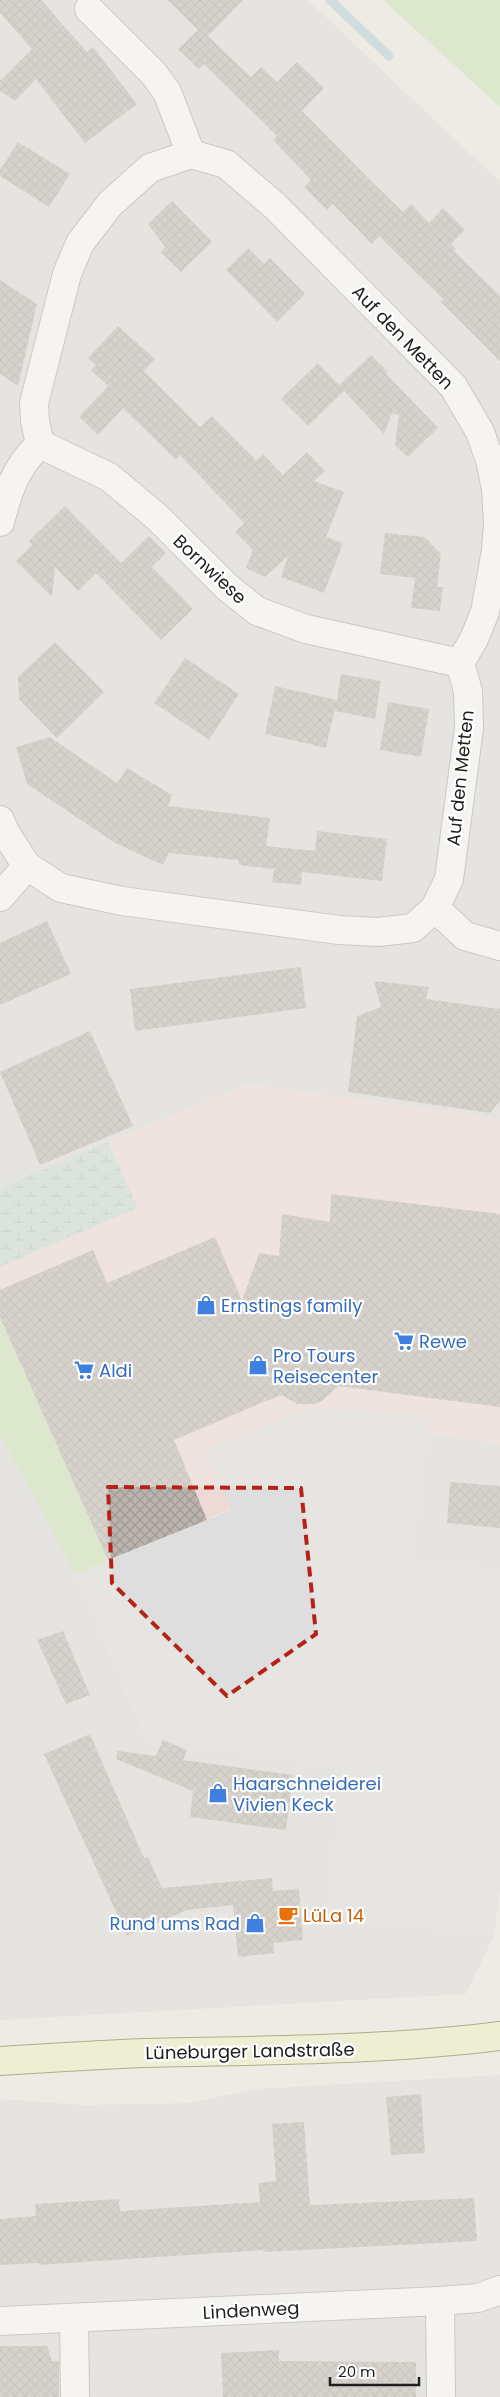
<svg xmlns="http://www.w3.org/2000/svg" width="500" height="2397" font-family="Poppins,sans-serif">
  <style>
    .residential { fill: #dcdbdb }
    .commercial { fill: #edd9d6 }
    .grass { fill: #c5e2b0 }
    .wetland { fill: url(#wetland-marsh) }
    .parking { fill: #dedede }
    .lines { fill: none; stroke-linecap: round; stroke-linejoin: round }
    .stream { stroke: #aac9d6; stroke-width: 9 }
    .building { fill: url(#building-cross-hatch) }
    .street-casing { stroke: #9f9f9f; stroke-width: 30 }
    .secondary-casing { stroke: #596911; stroke-width: 30 }
    .street { stroke: #fff; stroke-width: 28 }
    .secondary { stroke: #ecf2bf; stroke-width: 28 }
    .marked { fill: none; stroke: #b52216; stroke-width: 4; stroke-dasharray: 10 6; stroke-linejoin: round }
    .labels { text-anchor: middle; dominant-baseline: central; stroke-width: 4.5; stroke-linejoin: round; paint-order: stroke }
    .street-label { font-size: 18px; fill: #1e1e1e; stroke: #fff }
    .shop-label { font-size: 18px; fill: #366cbe; stroke: #fff; text-anchor: start }
    .food-label { font-size: 18px; fill: #c56008; stroke: #fff; text-anchor: start }
  </style>
  <defs>
    <pattern id="wetland-marsh" width="20" height="14" patternUnits="userSpaceOnUse" patternTransform="scale(1.25)"><rect width="20" height="14" fill="#c4dad1"/><path d="M1 5h8M5 5V1M11 12h8M15 12V8" fill="none" stroke="#a8bbb3"/></pattern>
    <pattern id="building-cross-hatch" width="8" height="8" patternUnits="userSpaceOnUse" patternTransform="scale(1.25)"><rect width="8" height="8" fill="#bbb4ae"/><path d="M0 0l8 8M0 8l8-8" fill="none" stroke="#a09a95"/></pattern>
  </defs>
  <rect width="100%" height="100%" fill="#eeebe5"/>
  <!-- residential -->
  <g class="residential">
    <path d="M0,0H308L500,182V1119L247,1084L0,1188Z"/>
    <path d="M0,1317L108,1560L76,1574L146,1737L342,1768L327,1918L494,1936L466,1994L0,2020Z"/>
    <path d="M428,1433L500,1444V1569L413,1559Z"/>
    <path d="M500,2075V2397H0V2099L83,2105L189,2103L256,2089Z"/>
  </g>
  <!-- commercial -->
  <path class="commercial" d="M247,1084L500,1119V1444L428,1433L430,1416L231,1509L108,1560L0,1317V1267L138,1208L108,1142Z"/>
  <!-- grass -->
  <g class="grass">
    <path d="M383,0H500V107Z"/>
    <path d="M0,1317L108,1560L76,1574L0,1434Z"/>
  </g>
  <!-- wetland -->
  <path class="wetland" d="M108,1142L138,1208L0,1267V1188Z"/>
  <!-- parking -->
  <path class="parking" d="M314,1407L430,1416L413,1559L500,1569V1887L494,1936L327,1918L342,1768L147,1737L76,1574L231,1510L206,1449Z"/>
  <g class="lines">
    <!-- stream -->
    <path class="stream" d="M330,0L389,56"/>
  </g>
  <!-- building -->
  <g class="building">
    <path d="M0,0H41L87,52L93,47L137,104L85,143L36,79L15,101L0,91V81L32,49L0,13Z"/>
    <path d="M168,0H243L208,36L251,77L261,67L277,82L297,62L324,88L302,111L369,179L403,212L411,204L429,223L443,208L465,230L451,244L456,249L454,251L500,296V361L441,302L444,300L379,236L372,244L333,204L327,210L304,187L311,180L273,140L277,136L204,64L199,69L178,49L198,30Z"/>
    <path d="M18,142L70,174L49,207L0,176V170Z"/>
    <path d="M172,201L212,242L181,272L161,252L165,247L148,224Z"/>
    <path d="M248,248L264,264L270,258L305,294L277,322L226,270Z"/>
    <path d="M0,280L37,304L18,386L0,374Z"/>
    <path d="M118,326L155,359L144,371L200,427L212,416L257,461L263,454L283,475L307,452L325,471L314,481L344,492L326,537L343,543L324,593L281,577L288,556L265,577L246,568L253,550L235,532L244,523L180,455L176,460L123,408L98,435L79,417L108,386L91,370L96,365L88,358Z"/>
    <path d="M371,355L388,372L386,374L438,428L408,457L395,445L399,415L392,413L384,434L344,391L308,426L281,399L318,363L339,385Z"/>
    <path d="M65,506L121,563L149,536L166,553L152,567L193,609L161,640L96,573L78,591L55,567L52,597L16,561L32,545L29,541Z"/>
    <path d="M385,533L425,537L441,554L437,587H443L440,611L411,608L415,578L380,574Z"/>
    <path d="M55,642L104,692L57,738L19,699L18,677Z"/>
    <path d="M185,658L239,694L209,740L154,703Z"/>
    <path d="M341,674L381,681L375,719L335,711V709L326,748L265,734L275,686L337,700Z"/>
    <path d="M388,702L429,709L421,757L380,750Z"/>
    <path d="M50,737L117,783L127,768L172,795L168,806L270,818L266,846L315,851L317,831L387,839L382,881L302,872L301,885L272,882L274,869L239,865V860L169,853L163,865L115,843L27,784L16,747Z"/>
    <path d="M47,921L71,974L0,1005V943Z"/>
    <path d="M301,967L306,1008L135,1031L130,989Z"/>
    <path d="M374,981L429,987L426,999L500,1009V1101L490,1113L348,1092L357,1016L381,1007Z"/>
    <path d="M90,1031L133,1126L40,1165L0,1072Z"/>
    <path d="M331,1194L500,1214V1407L338,1386L323,1400L315,1404H297L282,1395L261,1403L174,1440L207,1520L108,1560L0,1317V1290L93,1250L107,1283L215,1237L242,1301L259,1253L279,1256L282,1214L330,1222Z"/>
    <path d="M450,1482L500,1486V1528L447,1523Z"/>
    <path d="M63,1631L90,1695L66,1704L37,1640Z"/>
    <path d="M90,1734L144,1858L148,1857L162,1888L272,1878L273,1891L299,1889L303,1940L273,1943L274,1953L238,1957L233,1905L187,1910L127,1936L44,1754Z"/>
    <path d="M163,1740L187,1750L183,1760L293,1775L286,1830L190,1817L193,1791L116,1759L118,1751L156,1756Z"/>
    <path d="M421,2094L425,2153L391,2155L386,2097Z"/>
    <path d="M304,2122L310,2205L474,2198L477,2241L263,2252V2250L39,2265L38,2263L0,2265V2219L36,2216L35,2204L119,2199L120,2211L260,2202L258,2183L276,2181L272,2124Z"/>
    <path d="M0,2346H47L52,2361H59V2397H0Z"/>
    <path d="M279,2350V2361L416,2362V2397H223L221,2353Z"/>
  </g>
  <g class="lines">
    <defs>
      <g id="street">
        <path d="M89,9L154,74L167,92L191,154"/>
        <path d="M40,444L109,477L157,517L227,587L257,611L306,629L460,663"/>
        <path d="M0,522C8,491 16,466 40,444L35,421L34,403L67,274L80,243L110,204L150,168L191,154L226,164L275,206L453,386L480,432L490,460L496,489L498,524L496,550L485,612L474,639L460,663L468,691L469,728L449,879L435,908L413,928L378,932L339,930L122,901L61,888L27,866L6,834L0,820"/>
        <path d="M0,897L27,866"/>
        <path d="M435,908L465,936L500,946"/>
        <path d="M440,2301L441,2397"/>
        <path d="M74,2318L75,2397"/>
        <path d="M0,2321L440,2301L478,2298L500,2290"/>
      </g>
      <path id="secondary" d="M0,2061C48,2058 96,2055 144,2053C263,2050 382,2051 500,2036"/>
    </defs>
    <!-- street casing -->
    <use href="#street" class="street-casing"/>
    <!-- secondary casing -->
    <use href="#secondary" class="secondary-casing"/>
    <!-- street -->
    <use href="#street" class="street"/>
    <!-- secondary -->
    <use href="#secondary" class="secondary"/>
  </g>
  <!-- marked area -->
  <path d="M0 0H500V2397H0ZM108,1487L301,1488L316,1634L227,1696L112,1583Z" fill="#eeebe5" fill-opacity=".55" fill-rule="evenodd"/>
  <path class="marked" d="M108,1487L301,1488L316,1634L227,1696L112,1583Z"/>
  <!-- icons -->
  <defs>
    <symbol id="shop-bare" viewBox="-9 -9 18 18"><path d="M-5-2.5h2.3a2.7 3.5 0 0 1 5.4 0H5L5.5 6h-11ZM-1.5-2.5h3a1.5 2.3 0 0 0-3 0Z" fill="#3f7fe0" stroke="#fff" stroke-width="2.5" paint-order="stroke"/></symbol>
    <symbol id="supermarket-bare" viewBox="-9 -9 18 18"><path d="M-6-5.5h2.5l.6 2H6L4.5 2H-2.5L-4.4-4H-6ZM-1.5 3.2a1.3 1.3 0 1 0 .1 0ZM3 3.2a1.3 1.3 0 1 0 .1 0Z" fill="#3f7fe0" stroke="#fff" stroke-width="2.5" paint-order="stroke"/></symbol>
    <symbol id="cafe-bare" viewBox="-9 -9 18 18"><path d="M-5.5-4.5H6V0H3Q3 3.5 0 3.5H-2.5Q-5.5 3.5-5.5 0ZM3-3.2v2h1.7v-2ZM-6 4.5H4V6H-6Z" fill="#e8710a" stroke="#fff" stroke-width="2.5" paint-order="stroke"/></symbol>
  </defs>
  <g fill-rule="evenodd">
    <use href="#shop-bare" x="192" y="1291" width="28" height="28"/>
    <use href="#supermarket-bare" x="390" y="1327" width="28" height="28"/>
    <use href="#shop-bare" x="244" y="1351" width="28" height="28"/>
    <use href="#supermarket-bare" x="70" y="1356" width="28" height="28"/>
    <use href="#shop-bare" x="204" y="1779" width="28" height="28"/>
    <use href="#cafe-bare" x="274" y="1901" width="28" height="28"/>
    <use href="#shop-bare" x="241" y="1909" width="28" height="28"/>
  </g>
  <g class="labels">
    <!-- street labels -->
    <g class="street-label">
      <text transform="translate(403 337) rotate(46)">Auf den Metten</text>
      <text transform="translate(210 569) rotate(43)">Bornwiese</text>
      <text transform="translate(460 778) rotate(-84)">Auf den Metten</text>
      <text transform="translate(250 2051) rotate(-1)">Lüneburger Landstraße</text>
      <text transform="translate(251 2310) rotate(-3)">Lindenweg</text>
    </g>
    <!-- shop labels -->
    <g class="shop-label">
      <text x="221" y="1305">Ernstings family</text>
      <text x="419" y="1341">Rewe</text>
      <text x="273" y="1355">Pro Tours<tspan x="273" dy="21">Reisecenter</tspan></text>
      <text x="99" y="1370">Aldi</text>
      <text x="233" y="1783">Haarschneiderei<tspan x="233" dy="21">Vivien Keck</tspan></text>
      <text x="240" y="1923" text-anchor="end">Rund ums Rad</text>
    </g>
    <!-- food labels -->
    <g class="food-label">
      <text x="303" y="1915">LüLa 14</text>
    </g>
  </g>
  <!-- scale -->
  <path d="M330 2377v8h89v-8" fill="none" stroke="#1e1e1e" stroke-width="2.5"/>
  <text x="338" y="2377" font-size="15" fill="#1e1e1e" stroke="#ffffff" stroke-width="4" paint-order="stroke">20 m</text>
</svg>
